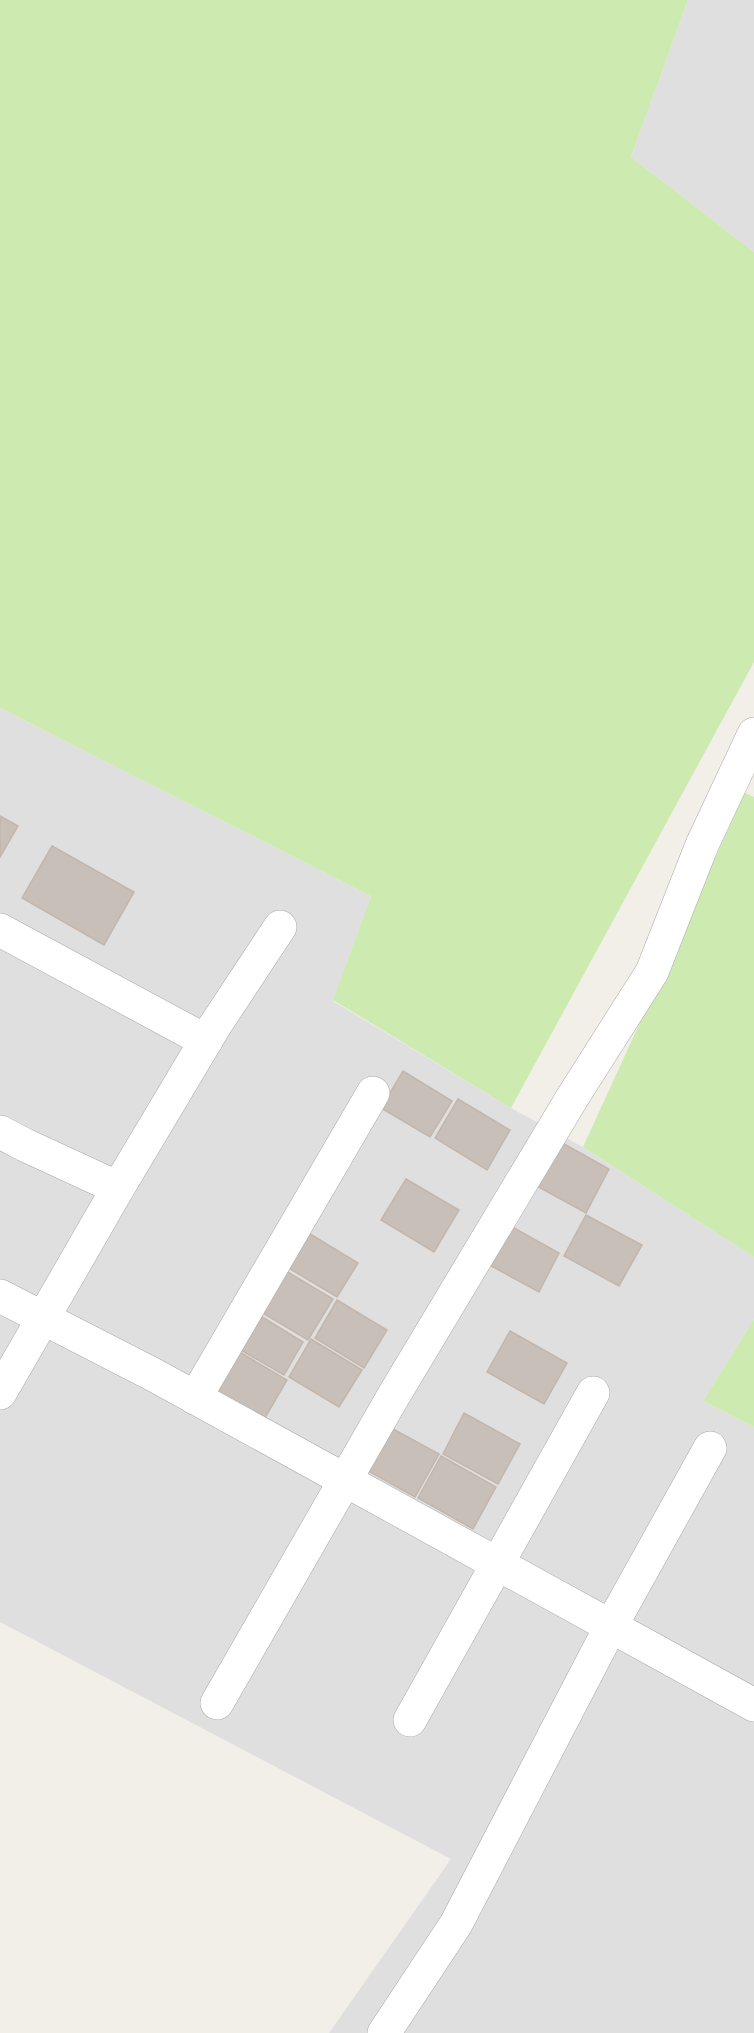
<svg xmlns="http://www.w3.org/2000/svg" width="754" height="2033" font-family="Ubuntu,sans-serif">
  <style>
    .residential { fill: #e0dfdf }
    .grass { fill: #cdebb0 }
    .building { fill: #c7bfb8; stroke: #c4b6ab; stroke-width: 1.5 }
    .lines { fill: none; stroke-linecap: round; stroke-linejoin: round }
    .minor-casing { stroke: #a9a9a9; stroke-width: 34 }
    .minor { stroke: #fff; stroke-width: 33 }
  </style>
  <rect width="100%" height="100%" fill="#f2efe9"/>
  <!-- residential -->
  <g class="residential">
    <path d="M688,0H754V252L631,157Z"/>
    <path d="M0,708L371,896L333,1001L511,1108L583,1147L754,1257V1319L703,1401L754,1427V2033H329L451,1859L0,1622Z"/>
  </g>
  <!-- grass -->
  <g class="grass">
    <path d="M0,0H688L631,157L754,252V662L511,1108L333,1000L371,896L0,708Z"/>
    <path d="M745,793L754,797V1257L583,1147Z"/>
    <path d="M754,1319V1427L703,1401Z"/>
  </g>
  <!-- building -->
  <g class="building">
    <path d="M0,816L18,826L0,857Z"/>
    <path d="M52,846L134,892L104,945L22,898Z"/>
    <path d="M403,1071L452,1101L430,1137L381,1108Z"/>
    <path d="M458,1099L510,1130L487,1170L435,1138Z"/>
    <path d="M557,1140L609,1169L586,1213L533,1184Z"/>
    <path d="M406,1179L459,1210L434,1252L381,1220Z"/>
    <path d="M586,1215L642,1245L619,1286L564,1256Z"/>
    <path d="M505,1223L559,1253L539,1292L484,1262Z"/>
    <path d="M302,1229L358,1263L337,1297L282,1264Z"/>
    <path d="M281,1268L333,1299L308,1340L256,1309Z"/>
    <path d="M337,1300L387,1330L364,1368L315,1338Z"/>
    <path d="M259,1315L303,1342L284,1375L239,1349Z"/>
    <path d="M510,1331L567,1363L544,1404L487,1372Z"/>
    <path d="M311,1339L362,1370L339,1407L289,1377Z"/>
    <path d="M231,1347L287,1380L262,1423L206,1389Z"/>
    <path d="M464,1413L520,1444L498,1484L443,1454Z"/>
    <path d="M384,1424L439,1454L415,1497L361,1467Z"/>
    <path d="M441,1456L496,1487L473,1529L418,1498Z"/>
  </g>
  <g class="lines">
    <defs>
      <g id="minor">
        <path d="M0,930L206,1041"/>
        <path d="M0,1132L25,1145L118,1188L214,1027L280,927"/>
        <path d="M0,1296L154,1375L754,1705"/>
        <path d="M0,1393L118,1188"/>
        <path d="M195,1398L373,1093"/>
        <path d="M217,1703L394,1395L572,1098L652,972L702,845L754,734"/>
        <path d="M410,1720L593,1393"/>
        <path d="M384,2033L456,1924L611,1626L710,1448"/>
      </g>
    </defs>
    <!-- minor casing -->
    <use href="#minor" class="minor-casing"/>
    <!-- minor -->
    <use href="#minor" class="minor"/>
  </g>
</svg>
